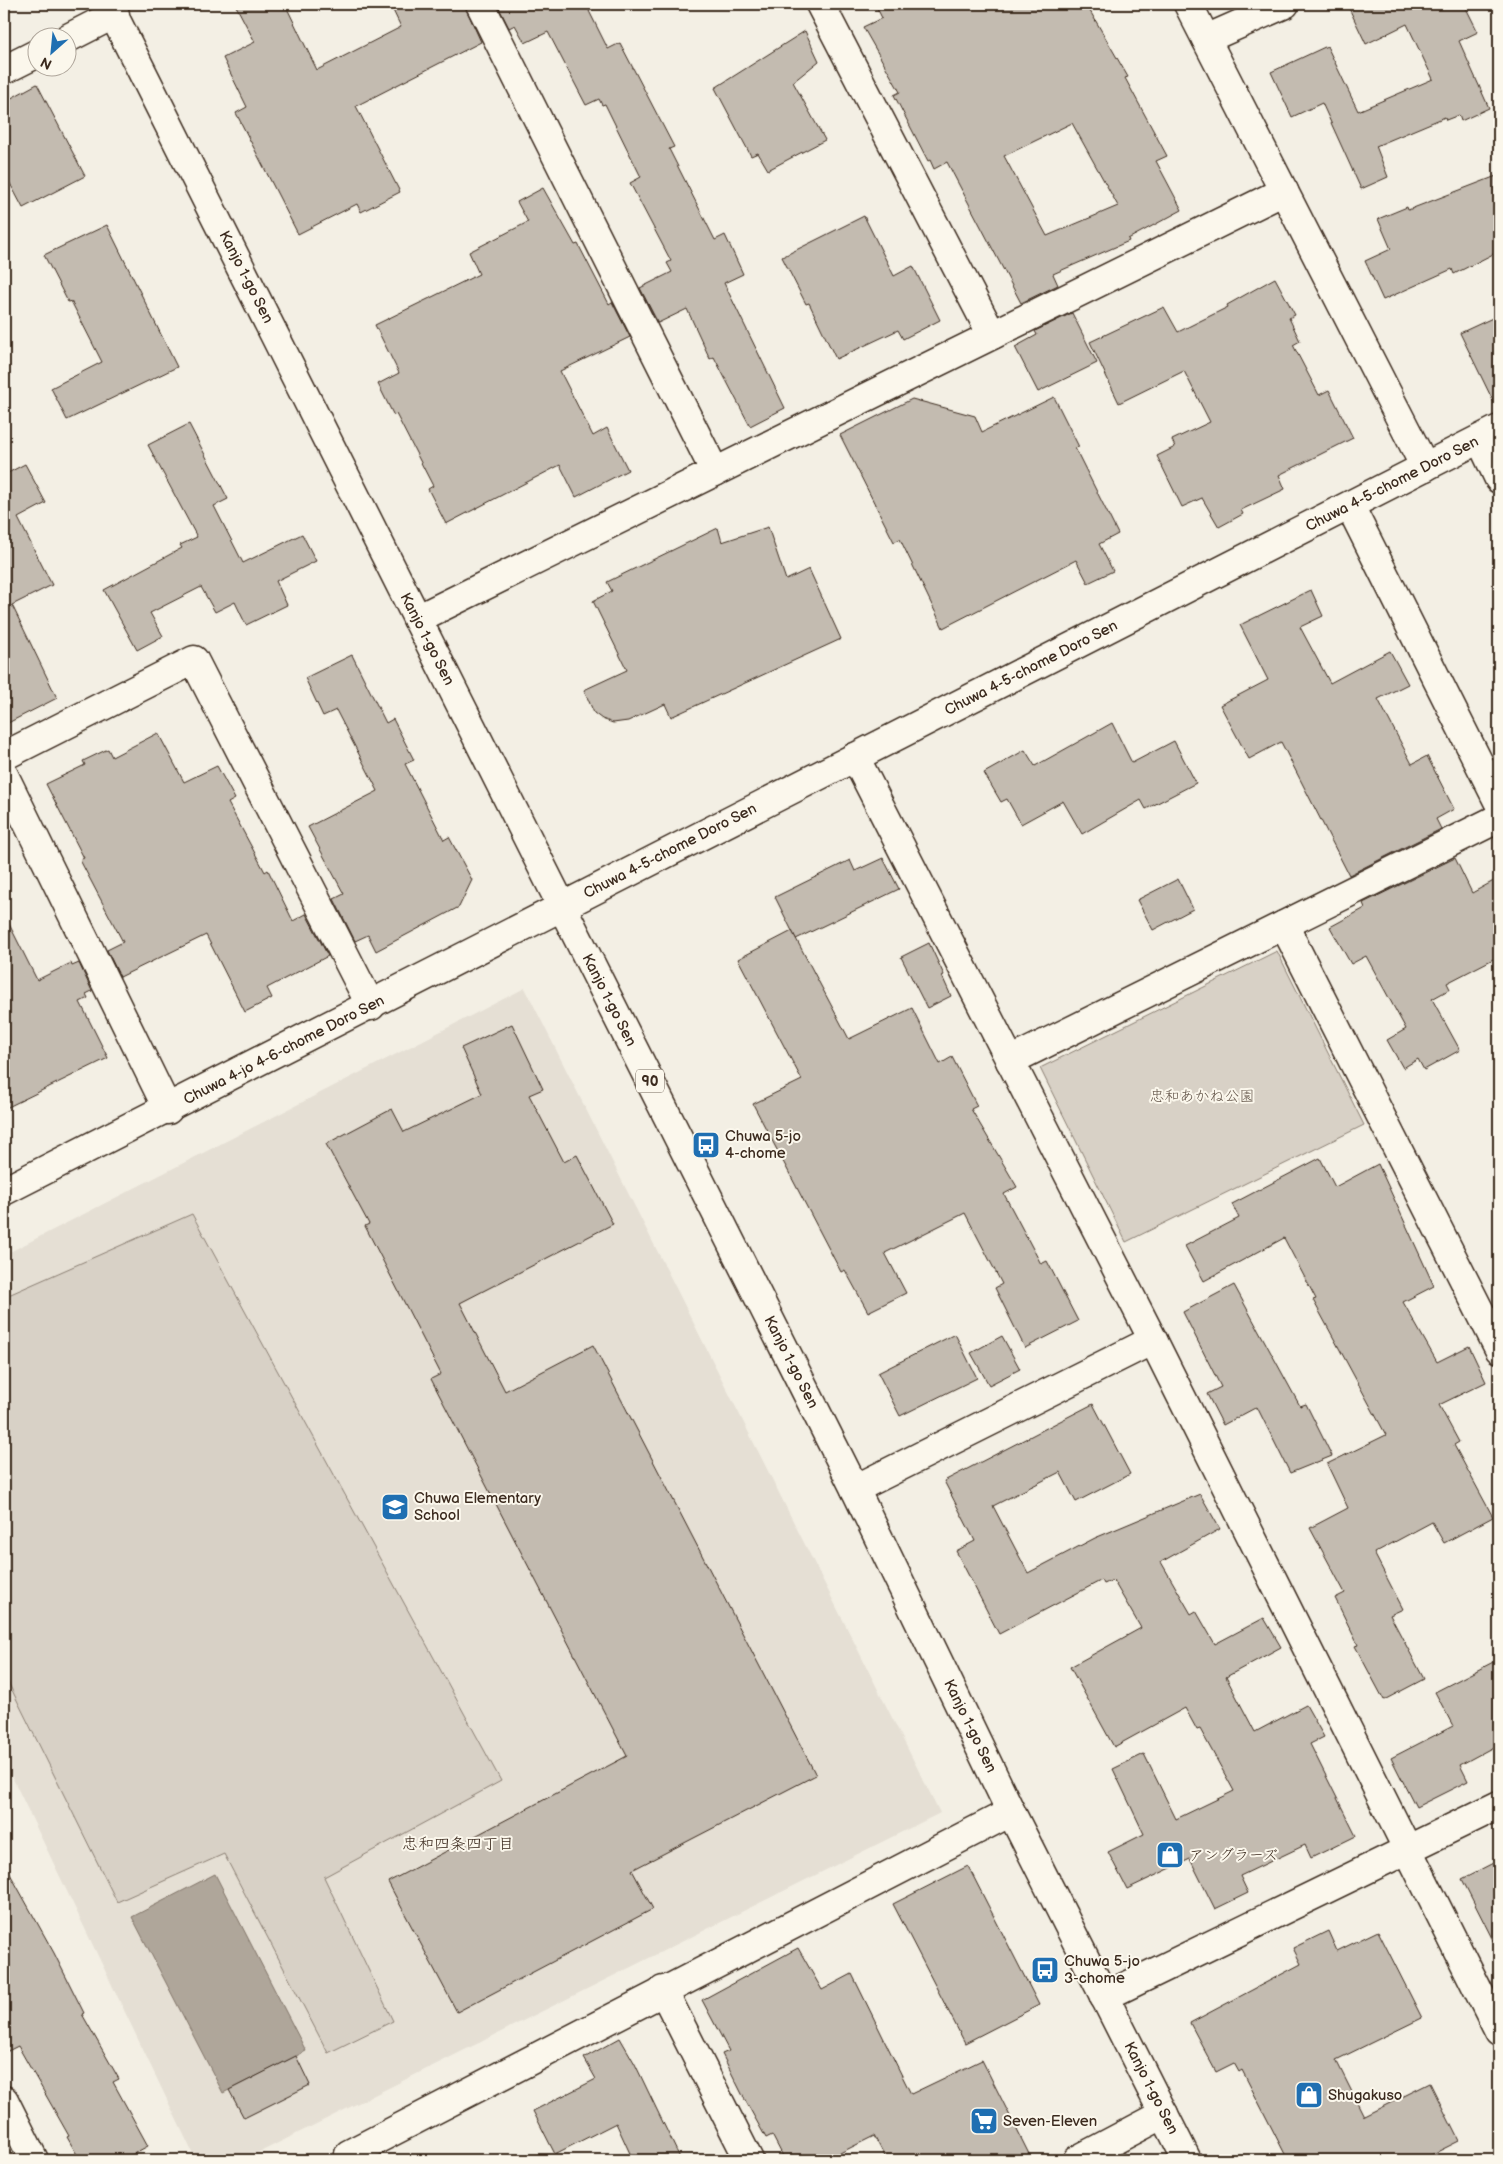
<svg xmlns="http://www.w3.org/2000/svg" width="1503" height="2164" font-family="'Balsamiq Sans','Klee One',sans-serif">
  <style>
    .built { fill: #e5dfd4 }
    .green { fill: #d8d1c6; stroke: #8a7e72 }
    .water { fill: #afa69a; stroke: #817468 }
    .building { fill: #c3bbb0; stroke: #3b2a1e; fill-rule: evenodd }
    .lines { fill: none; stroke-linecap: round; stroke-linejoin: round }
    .minor-casing { stroke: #3b2a1e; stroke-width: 31 }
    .major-casing { stroke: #3b2a1e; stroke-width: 31 }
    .minor { stroke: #fbf7ec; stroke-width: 28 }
    .major { stroke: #fbf7ec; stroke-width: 28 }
    .labels { text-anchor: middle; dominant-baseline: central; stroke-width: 4; stroke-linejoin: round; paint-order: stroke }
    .shield { fill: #fbf7ec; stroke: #75685c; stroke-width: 1 }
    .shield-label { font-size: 14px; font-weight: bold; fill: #3b2a1e }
    .street-label { font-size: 15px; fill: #3b2a1e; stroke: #fbf7ec }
    .park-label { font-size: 15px; fill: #625448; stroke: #fbf7ec }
    .poi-label { font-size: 15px; fill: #3b2a1e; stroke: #fbf7ec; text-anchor: start }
    .neighbourhood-label { font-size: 16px; fill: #3b2a1e; stroke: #fbf7ec }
  </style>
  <rect width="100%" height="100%" fill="#f3efe4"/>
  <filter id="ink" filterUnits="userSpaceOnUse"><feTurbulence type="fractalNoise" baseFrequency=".02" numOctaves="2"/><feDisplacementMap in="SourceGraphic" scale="10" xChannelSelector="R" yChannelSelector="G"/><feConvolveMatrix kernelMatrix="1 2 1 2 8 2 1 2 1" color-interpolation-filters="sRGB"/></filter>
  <g filter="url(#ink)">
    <!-- built -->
    <path class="built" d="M525,988L940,1813L244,2160H196L4,1760V1255Z"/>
    <!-- green -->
    <g class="green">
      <path d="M1277,951L1364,1125L1126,1242L1040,1068Z"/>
      <path d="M192,1214L501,1781L324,1877L393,2021L328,2053L224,1854L117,1902L4,1674V1297Z"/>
    </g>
    <!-- water -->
    <path class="water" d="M215,1874L306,2051L223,2093L132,1917Z"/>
    <!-- building -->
    <g class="building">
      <path d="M235,4H285L317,70L401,27L390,4H464L481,42L356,106L400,192L361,212L357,204L298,234L236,113L247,107L223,58L255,42Z"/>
      <path d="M497,4H602L589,11L608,49L620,43L674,147L669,149L715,240L725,235L743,274L724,283L785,408L750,426L714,357L710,359L687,309L658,323L640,288L672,272L667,263L671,261L630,183L641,177L605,104L602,105L599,99L586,105L548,32L525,43L515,25L509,28Z"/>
      <path d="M875,4H1086L1128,77L1125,78L1167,156L1156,161L1182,210L1128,239L1129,241L1053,274L1058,285L1021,303L947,162L934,169L930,160L928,161L894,95L900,92L863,27L882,18ZM1072,123L1118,206L1047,236L1004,156Z"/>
      <path d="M1347,4H1464L1478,32L1459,41L1489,108L1461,121L1459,115L1446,120L1445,117L1376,146L1388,177L1361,189L1322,103L1292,117L1271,72L1327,46L1358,111L1433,79L1407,24L1366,44Z"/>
      <path d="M805,31L819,61L793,82L825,140L768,170L758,153L751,156L715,88Z"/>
      <path d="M37,84L85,176L23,208L4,172V102Z"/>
      <path d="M1499,175V251L1454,274L1452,269L1383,300L1365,261L1391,249L1378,219L1407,207L1408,210Z"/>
      <path d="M543,188L575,245L578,244L609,304L612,302L630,337L560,371L593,436L607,428L628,470L576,497L560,465L446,524L428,489L433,486L396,414L394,416L378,384L399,373L375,325L479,274L469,252L528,222L517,202Z"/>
      <path d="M864,216L894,276L913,266L940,320L903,339L898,330L836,359L809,303L806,304L782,257Z"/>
      <path d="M107,225L177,367L67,420L51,388L102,362L71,301L68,302L44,255Z"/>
      <path d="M1275,278L1295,315L1289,318L1300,341L1293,345L1319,395L1329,390L1353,438L1279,475L1285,489L1241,510L1243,514L1219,527L1202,498L1182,507L1157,456L1175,447L1172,440L1210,422L1184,371L1119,403L1090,342L1164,307L1178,332L1228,307L1227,305Z"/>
      <path d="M1072,313L1097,363L1038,392L1015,347L1037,335L1035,331Z"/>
      <path d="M1499,315V413L1460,333Z"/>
      <path d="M1054,397L1079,447L1075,448L1118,534L1099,544L1113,571L1088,583L1076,560L943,628L900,539L894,542L840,435L912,399L975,416L982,432Z"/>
      <path d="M189,424L228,499L214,506L243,563L302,534L316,561L276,581L287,605L246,625L235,602L215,612L201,587L150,613L163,636L137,650L104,590L182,548L180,545L197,537L148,445Z"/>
      <path d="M25,464L46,503L18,518L52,585L12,605L57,698L4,725V475Z"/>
      <path d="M768,527L786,580L809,569L841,639L671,717L665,704L628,721L613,723L602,719L594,713L584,690L627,670L593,601L612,591L607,582L718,528L722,542Z"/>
      <path d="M1311,590L1323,616L1300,627L1330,683L1390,651L1408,684L1378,699L1412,764L1427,756L1454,809L1436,819L1441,829L1349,875L1281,742L1249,759L1220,705L1268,680L1240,625Z"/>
      <path d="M352,655L386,723L393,719L414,760L405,764L444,840L449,837L472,880L459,907L376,951L368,935L355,941L334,899L344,894L308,827L378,791L336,710L323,716L305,678Z"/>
      <path d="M1112,723L1132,763L1174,741L1196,783L1146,809L1141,800L1082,834L1063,801L1021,824L1007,799L1001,802L984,773L1025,750L1035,766Z"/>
      <path d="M158,733L184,782L217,766L235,799L228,803L265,872L268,870L293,921L306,914L328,956L267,988L272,998L245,1012L206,935L120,977L107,950L123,942L80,860L84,858L46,784L85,765L83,761L108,749L112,757Z"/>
      <path d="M883,858L899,889L796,939L775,897L850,860L855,871Z"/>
      <path d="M1455,858L1472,893L1499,878V956L1447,983L1450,989L1432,999L1460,1050L1424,1070L1418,1059L1403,1068L1387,1040L1406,1029L1366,956L1351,964L1330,927L1365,908L1363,903Z"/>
      <path d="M1178,879L1193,909L1153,930L1137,900Z"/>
      <path d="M4,914L37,980L71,963L72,966L79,963L92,991L86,994L88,998L80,1002L108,1058L4,1109Z"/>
      <path d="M792,931L849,1039L912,1008L940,1064L952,1057L977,1106L971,1109L1017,1187L1004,1194L1041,1264L1047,1261L1078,1321L1025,1348L995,1288L1002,1284L965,1213L885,1253L906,1293L868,1312L845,1270L841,1272L753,1104L802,1080L738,959Z"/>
      <path d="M929,943L944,975L942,976L951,996L927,1008L901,957Z"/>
      <path d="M512,1024L543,1089L529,1095L564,1162L577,1155L613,1224L460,1303L505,1391L593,1345L816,1775L632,1870L653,1909L457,2012L388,1882L627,1756L431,1379L441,1374L365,1226L369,1224L326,1144L392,1109L404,1132L482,1094L461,1048Z"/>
      <path d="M1320,1158L1335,1187L1378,1164L1434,1286L1403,1302L1437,1362L1469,1346L1486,1382L1439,1405L1459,1442L1454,1445L1493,1517L1444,1543L1432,1522L1374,1553L1403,1609L1390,1615L1424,1679L1384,1700L1355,1646L1358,1645L1335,1598L1345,1593L1310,1528L1348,1508L1327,1464L1386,1435L1313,1300L1316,1299L1284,1238L1204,1281L1185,1246L1239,1218L1232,1204Z"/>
      <path d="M1234,1285L1300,1406L1306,1404L1332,1456L1290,1473L1257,1407L1223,1425L1207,1394L1221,1387L1183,1312Z"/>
      <path d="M955,1334L977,1378L900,1416L878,1373Z"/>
      <path d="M1002,1336L1020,1369L989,1385L971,1353Z"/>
      <path d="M1093,1404L1130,1474L1076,1502L1060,1472L993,1506L1028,1573L1095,1538L1200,1494L1220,1529L1161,1562L1191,1614L1196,1611L1215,1644L1264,1618L1281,1647L1226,1677L1255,1732L1306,1705L1324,1737L1310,1744L1356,1836L1311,1858L1305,1845L1240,1876L1248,1893L1215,1909L1190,1859L1127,1889L1108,1852L1144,1834L1113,1769L1144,1754L1176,1819L1234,1791L1200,1729L1197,1730L1185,1708L1114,1747L1070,1667L1141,1628L1113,1580L1104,1584L1102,1580L999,1634L956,1551L975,1541L944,1481Z"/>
      <path d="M1499,1659V1744L1460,1765L1468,1781L1416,1807L1391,1758L1453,1726L1435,1692Z"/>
      <path d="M1499,1860V1952L1462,1879Z"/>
      <path d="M4,1863L54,1953L84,2013L82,2014L119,2079L113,2082L148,2146L122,2160H80L67,2137L69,2136L18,2046L4,2053Z"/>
      <path d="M968,1866L1039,2005L965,2043L893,1904Z"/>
      <path d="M1328,1931L1337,1951L1378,1931L1422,2018L1336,2060L1364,2116L1430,2083L1459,2141L1421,2160H1288L1242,2070L1239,2072L1234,2063L1216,2072L1190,2023L1301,1964L1293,1948Z"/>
      <path d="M798,1948L822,1990L852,1974L911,2094L982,2060L1032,2160H887L874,2136L826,2160H785L772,2135L766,2138L744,2098L722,2054L729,2051L702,2000Z"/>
      <path d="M620,2038L635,2064L681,2160H633L616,2123L555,2154L533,2111L596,2079L584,2058Z"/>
      <path d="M296,2056L310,2085L244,2118L229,2090Z"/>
    </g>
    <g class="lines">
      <defs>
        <g id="minor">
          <path d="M480,4L715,472"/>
          <path d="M820,4L992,335"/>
          <path d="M1188,4L1425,467"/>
          <path d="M68,38L115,14"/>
          <path d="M1206,39L1285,4"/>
          <path d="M4,70L38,53"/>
          <path d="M1480,439L1499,479"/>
          <path d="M1350,506L1499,803"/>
          <path d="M417,619L1284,191"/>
          <path d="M4,756L194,660L371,1006"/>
          <path d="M855,757L1153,1340L1499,2032"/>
          <path d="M4,775L168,1110"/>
          <path d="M1284,925L1499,1349"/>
          <path d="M1010,1061L1499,818"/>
          <path d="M4,1191L1499,429"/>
          <path d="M855,1489L1153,1340"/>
          <path d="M663,1990L749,2160"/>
          <path d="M1104,1997L1499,1805"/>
          <path d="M4,2100L34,2160"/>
          <path d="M353,2160L349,2154L1011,1812"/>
          <path d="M1077,2160L1164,2114"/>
        </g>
        <path id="major" d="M108,4L855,1489L1011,1812L1187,2160"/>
      </defs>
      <!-- minor casing -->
      <use href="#minor" class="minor-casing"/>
      <!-- major casing -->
      <use href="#major" class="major-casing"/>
      <!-- minor -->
      <use href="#minor" class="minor"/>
      <!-- major -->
      <use href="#major" class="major"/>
    </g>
  </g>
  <!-- icons -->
  <defs>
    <symbol id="bus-square" viewBox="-11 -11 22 22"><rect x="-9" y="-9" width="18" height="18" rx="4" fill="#1f6fb2" stroke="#fbf7ec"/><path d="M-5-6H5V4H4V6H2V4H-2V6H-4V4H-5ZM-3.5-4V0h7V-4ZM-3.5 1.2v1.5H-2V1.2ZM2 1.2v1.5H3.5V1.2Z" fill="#fff"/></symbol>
    <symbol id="school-square" viewBox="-11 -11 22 22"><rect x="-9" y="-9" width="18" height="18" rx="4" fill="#1f6fb2" stroke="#fbf7ec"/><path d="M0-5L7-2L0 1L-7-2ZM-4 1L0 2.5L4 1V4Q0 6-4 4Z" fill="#fff"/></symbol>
    <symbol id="shop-square" viewBox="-11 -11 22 22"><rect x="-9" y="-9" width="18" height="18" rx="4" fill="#1f6fb2" stroke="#fbf7ec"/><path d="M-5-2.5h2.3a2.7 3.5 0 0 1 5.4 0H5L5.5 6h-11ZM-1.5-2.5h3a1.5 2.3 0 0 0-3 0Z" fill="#fff"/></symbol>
    <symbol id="supermarket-square" viewBox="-11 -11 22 22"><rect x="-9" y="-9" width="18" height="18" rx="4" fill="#1f6fb2" stroke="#fbf7ec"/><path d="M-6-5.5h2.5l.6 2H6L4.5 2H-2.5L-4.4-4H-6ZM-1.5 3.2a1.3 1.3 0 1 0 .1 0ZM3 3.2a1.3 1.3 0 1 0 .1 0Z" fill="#fff"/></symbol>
  </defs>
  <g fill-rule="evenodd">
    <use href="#bus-square" x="690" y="1129" width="32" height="32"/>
    <use href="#school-square" x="379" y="1491" width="32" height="32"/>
    <use href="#shop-square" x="1154" y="1839" width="32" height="32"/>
    <use href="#bus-square" x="1029" y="1954" width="32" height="32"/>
    <use href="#shop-square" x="1293" y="2079" width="32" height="32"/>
    <use href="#supermarket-square" x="968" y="2105" width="32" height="32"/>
  </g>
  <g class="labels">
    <!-- shield labels -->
    <rect class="shield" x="636" y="1069.5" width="28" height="23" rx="4"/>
    <g class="shield-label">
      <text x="650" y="1081">90</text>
    </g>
    <!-- street labels -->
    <g class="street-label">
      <text transform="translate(246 277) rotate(63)">Kanjo 1-go Sen</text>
      <text transform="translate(1392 484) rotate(-27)">Chuwa 4-5-chome Doro Sen</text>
      <text transform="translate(427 639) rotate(63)">Kanjo 1-go Sen</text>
      <text transform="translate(1031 668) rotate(-27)">Chuwa 4-5-chome Doro Sen</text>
      <text transform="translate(670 851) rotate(-27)">Chuwa 4-5-chome Doro Sen</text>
      <text transform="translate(609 1000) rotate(63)">Kanjo 1-go Sen</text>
      <text transform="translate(284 1050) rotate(-27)">Chuwa 4-jo 4-6-chome Doro Sen</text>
      <text transform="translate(791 1362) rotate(63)">Kanjo 1-go Sen</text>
      <text transform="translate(970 1726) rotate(64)">Kanjo 1-go Sen</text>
      <text transform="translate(1151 2088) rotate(63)">Kanjo 1-go Sen</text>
    </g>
    <!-- park labels -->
    <g class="park-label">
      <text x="1202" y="1096">忠和あかね公園</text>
    </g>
    <!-- poi labels -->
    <g class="poi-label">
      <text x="725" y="1136">Chuwa 5-jo<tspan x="725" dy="17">4-chome</tspan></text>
      <text x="414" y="1498">Chuwa Elementary<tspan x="414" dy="17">School</tspan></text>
      <text x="1189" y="1855">アングラーズ</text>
      <text x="1064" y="1961">Chuwa 5-jo<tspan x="1064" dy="17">3-chome</tspan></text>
      <text x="1328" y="2095">Shugakuso</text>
      <text x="1003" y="2121">Seven-Eleven</text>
    </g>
    <!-- neighbourhood labels -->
    <g class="neighbourhood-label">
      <text x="458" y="1844">忠和四条四丁目</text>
    </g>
  </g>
  <!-- margin -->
  <rect width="1503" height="2164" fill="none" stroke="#fbf7ec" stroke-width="20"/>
  <rect x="10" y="10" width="1483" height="2144" fill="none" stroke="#3b2a1e" stroke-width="2" filter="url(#ink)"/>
  <!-- north arrow -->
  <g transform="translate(52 52) rotate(207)"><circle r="24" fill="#fbf7ec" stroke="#aea59a"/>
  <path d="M0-4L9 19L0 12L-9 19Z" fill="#1f6fb2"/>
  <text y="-8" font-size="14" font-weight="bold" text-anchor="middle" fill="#3b2a1e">N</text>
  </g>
</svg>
